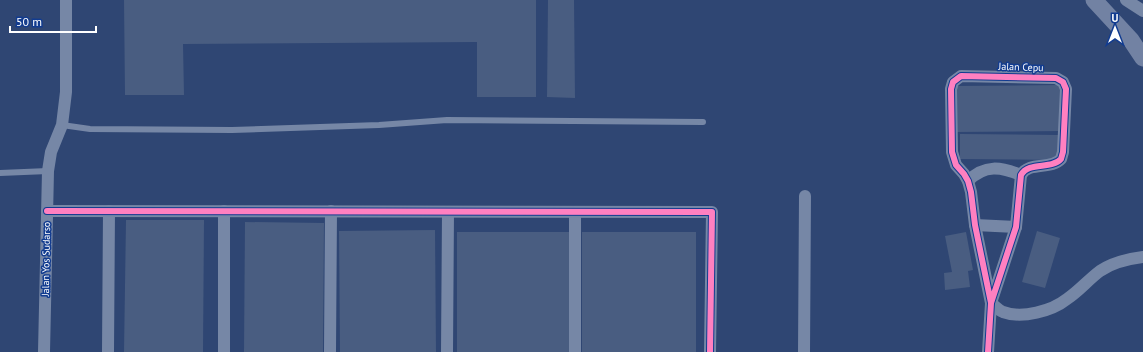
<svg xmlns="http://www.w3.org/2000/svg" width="1143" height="352" font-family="'PT Sans',sans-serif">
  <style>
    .building { fill: #495d81 }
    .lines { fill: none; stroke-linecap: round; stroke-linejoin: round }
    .service { stroke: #7687a6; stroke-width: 6 }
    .minor { stroke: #7687a6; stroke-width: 12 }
    .secondary { stroke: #7282a3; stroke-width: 17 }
    .cycleway-casing { stroke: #123c90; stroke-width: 8 }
    .cycleway { stroke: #ff80c0; stroke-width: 6 }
    .labels { text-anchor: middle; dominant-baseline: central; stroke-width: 3; stroke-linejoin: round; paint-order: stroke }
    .street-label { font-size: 10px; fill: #fff; stroke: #123c90 }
  </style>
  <rect width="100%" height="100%" fill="#2f4673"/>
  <!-- building -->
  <g class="building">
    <path d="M124,0H536V97H477V42L183,44L184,95H125Z"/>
    <path d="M548,0H574L575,98L547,97Z"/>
    <path d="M1063,85V131L955,132V86Z"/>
    <path d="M960,134L1058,135V160L960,159Z"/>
    <path d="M126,220H204L203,352H124Z"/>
    <path d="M245,222L324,223L323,352H244Z"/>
    <path d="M435,230L436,352H340L339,231Z"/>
    <path d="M1037,231L1060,238L1045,288L1022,282Z"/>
    <rect x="457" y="232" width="114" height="120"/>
    <rect x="582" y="232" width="114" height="120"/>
    <path d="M966,232L973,270L968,271L970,287L945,290L944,273L952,272L945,236Z"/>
  </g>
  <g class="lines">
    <!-- service -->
    <g class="service">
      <path d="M62,125L90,129L232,130L379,125L447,120L703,122"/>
      <path d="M0,173L48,171"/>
    </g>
    <!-- minor -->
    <g class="minor">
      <path d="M1126,0L1143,11"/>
      <path d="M968,181C985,164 1001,167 1021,175"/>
      <path d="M47,211L712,212L710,352"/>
      <path d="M224,211V352"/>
      <path d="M575,212V352"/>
      <path d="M975,225L1016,227"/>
      <path d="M991,303C995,306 998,310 1003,312C1022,319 1052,311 1067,299C1079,291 1088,280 1100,271C1113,262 1127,259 1143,257"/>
      <path d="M44,352L48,171L51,152L62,125L66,92V0"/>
      <path d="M108,352L109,211"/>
      <path d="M330,352L331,211"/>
      <path d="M447,352L448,212"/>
      <path d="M804,352L805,196"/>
      <path d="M988,352L991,303L975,225L971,192L968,181L964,174L956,165L952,152L951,89L953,82L961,76L1056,78L1063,82L1066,89L1063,152L1061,159C1051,170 1029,161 1021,175L1016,227L991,303"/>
    </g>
    <!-- secondary -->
    <path class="secondary" d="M1094,0L1131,40L1143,58"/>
    <defs>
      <g id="cycleway">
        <path d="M47,211L712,212L710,352"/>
        <path d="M988,352L991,303L975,225L971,192L968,181L964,174L956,165L952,152L951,89L953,82L961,76L1056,78L1063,82L1066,89L1063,152L1061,159C1051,170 1029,161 1021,175L1016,227L991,303"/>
      </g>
    </defs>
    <!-- cycleway casing -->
    <use href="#cycleway" class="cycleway-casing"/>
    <!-- cycleway -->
    <use href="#cycleway" class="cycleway"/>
  </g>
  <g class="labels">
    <!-- street labels -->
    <g class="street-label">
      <text transform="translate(1021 67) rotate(2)">Jalan Cepu</text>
      <text transform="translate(46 259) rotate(-89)">Jalan Yos Sudarso</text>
    </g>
  </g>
  <!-- north arrow -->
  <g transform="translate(1115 28)" stroke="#123c90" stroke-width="3" paint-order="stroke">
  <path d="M0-3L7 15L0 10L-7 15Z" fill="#ffffff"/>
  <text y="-6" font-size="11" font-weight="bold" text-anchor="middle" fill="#ffffff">U</text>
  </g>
  <!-- scale -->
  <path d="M10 26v6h86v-6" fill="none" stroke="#ffffff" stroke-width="2"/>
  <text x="16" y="26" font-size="12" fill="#ffffff" stroke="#123c90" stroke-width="3" paint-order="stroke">50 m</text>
</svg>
